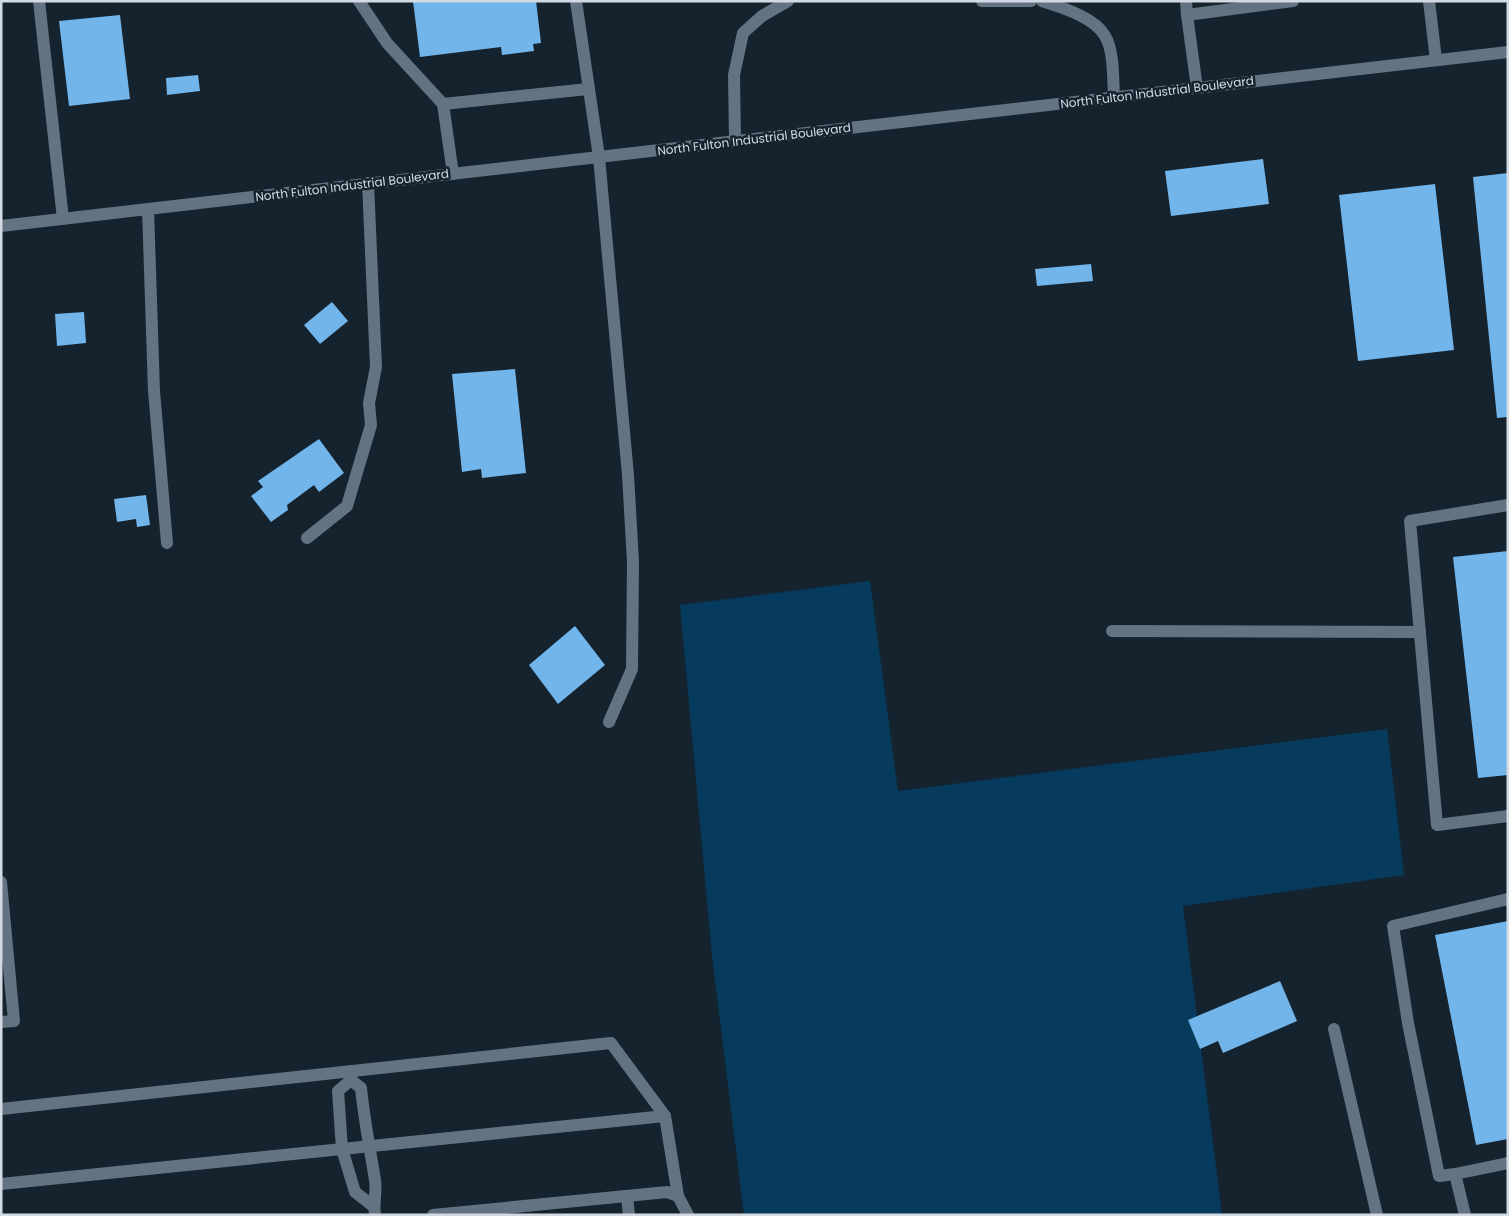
<svg xmlns="http://www.w3.org/2000/svg" width="1509" height="1216" font-family="Poppins,sans-serif">
  <style>
    .green { fill: #063b5d }
    .building { fill: #72b5ea }
    .lines { fill: none; stroke-linecap: round; stroke-linejoin: round }
    .service { stroke: #637381; stroke-width: 12 }
    .minor { stroke: #637381; stroke-width: 12 }
    .labels { text-anchor: middle; dominant-baseline: central; stroke-width: 5; stroke-linejoin: round; paint-order: stroke }
    .street-label { font-size: 12px; fill: #d2dbe3; stroke: #15232f }
  </style>
  <rect width="100%" height="100%" fill="#15232f"/>
  <!-- green -->
  <path class="green" d="M870,581L898,791L1387,729L1404,875L1183,906L1222,1215H744L712,956L680,605Z"/>
  <!-- building -->
  <g class="building">
    <path d="M413,1H536L541,43L533,44L534,51L502,55L501,47L420,57Z"/>
    <path d="M120,15L130,99L69,106L59,21Z"/>
    <path d="M198,75L200,91L167,95L166,78Z"/>
    <path d="M1263,159L1269,204L1171,216L1165,171Z"/>
    <path d="M1508,173V417L1497,418L1473,177Z"/>
    <path d="M1435,184L1454,350L1358,361L1339,195Z"/>
    <path d="M1091,264L1093,281L1037,286L1035,269Z"/>
    <path d="M332,302L348,321L320,344L304,325Z"/>
    <path d="M84,312L86,343L57,346L55,314Z"/>
    <path d="M515,369L526,473L482,478L481,469L462,472L452,374Z"/>
    <path d="M319,439L344,473L319,492L314,485L287,505L288,510L271,522L251,496L263,487L258,481Z"/>
    <path d="M146,495L150,525L137,527L136,519L117,522L114,499Z"/>
    <path d="M1508,551V775L1478,778L1453,557Z"/>
    <path d="M575,626L605,665L558,704L529,665Z"/>
    <path d="M1508,921V1139L1476,1145L1435,935Z"/>
    <path d="M1280,981L1297,1021L1223,1053L1218,1041L1200,1049L1188,1020Z"/>
  </g>
  <g class="lines">
    <!-- service -->
    <g class="service">
      <path d="M39,1L63,219"/>
      <path d="M359,1L387,43L443,104L453,174"/>
      <path d="M576,1L599,157L628,475L633,562L632,669L609,722"/>
      <path d="M982,1H1031"/>
      <path d="M1042,1C1060,7 1095,17 1105,36C1114,50 1113,80 1114,97"/>
      <path d="M1186,1L1187,15"/>
      <path d="M1429,1L1436,60"/>
      <path d="M1197,88L1187,15L1293,1"/>
      <path d="M443,104L588,89"/>
      <path d="M735,141L734,75L743,33L762,16L788,1"/>
      <path d="M148,209L154,391L167,543"/>
      <path d="M1508,505L1410,521L1437,825L1508,816"/>
      <path d="M307,538L347,506L371,425L369,403L376,367L368,183"/>
      <path d="M1112,631L1420,632"/>
      <path d="M1,882L14,1021L1,1022"/>
      <path d="M1334,1029L1377,1215"/>
      <path d="M351,1071V1080L361,1088C364,1119 370,1149 375,1180C377,1192 373,1203 375,1215"/>
      <path d="M351,1080L338,1091L342,1149L355,1192L373,1206"/>
      <path d="M1,1109L611,1043L665,1116L678,1196"/>
      <path d="M1455,1174L1508,1163"/>
      <path d="M1,1184L665,1116"/>
      <path d="M627,1196L629,1215"/>
      <path d="M433,1215L667,1192L678,1196L688,1215"/>
      <path d="M1465,1215L1455,1174L1439,1176L1408,1023L1393,926L1508,899"/>
    </g>
    <!-- minor -->
    <path class="minor" d="M1,226L1508,52"/>
  </g>
  <g class="labels">
    <!-- street labels -->
    <g class="street-label">
      <text transform="translate(1157 92) rotate(-7)">North Fulton Industrial Boulevard</text>
      <text transform="translate(754 139) rotate(-7)">North Fulton Industrial Boulevard</text>
      <text transform="translate(352 185) rotate(-7)">North Fulton Industrial Boulevard</text>
    </g>
  </g>
  <!-- border -->
  <rect width="1509" height="1216" fill="none" stroke="#d2dbe3" stroke-width="5"/>
</svg>
